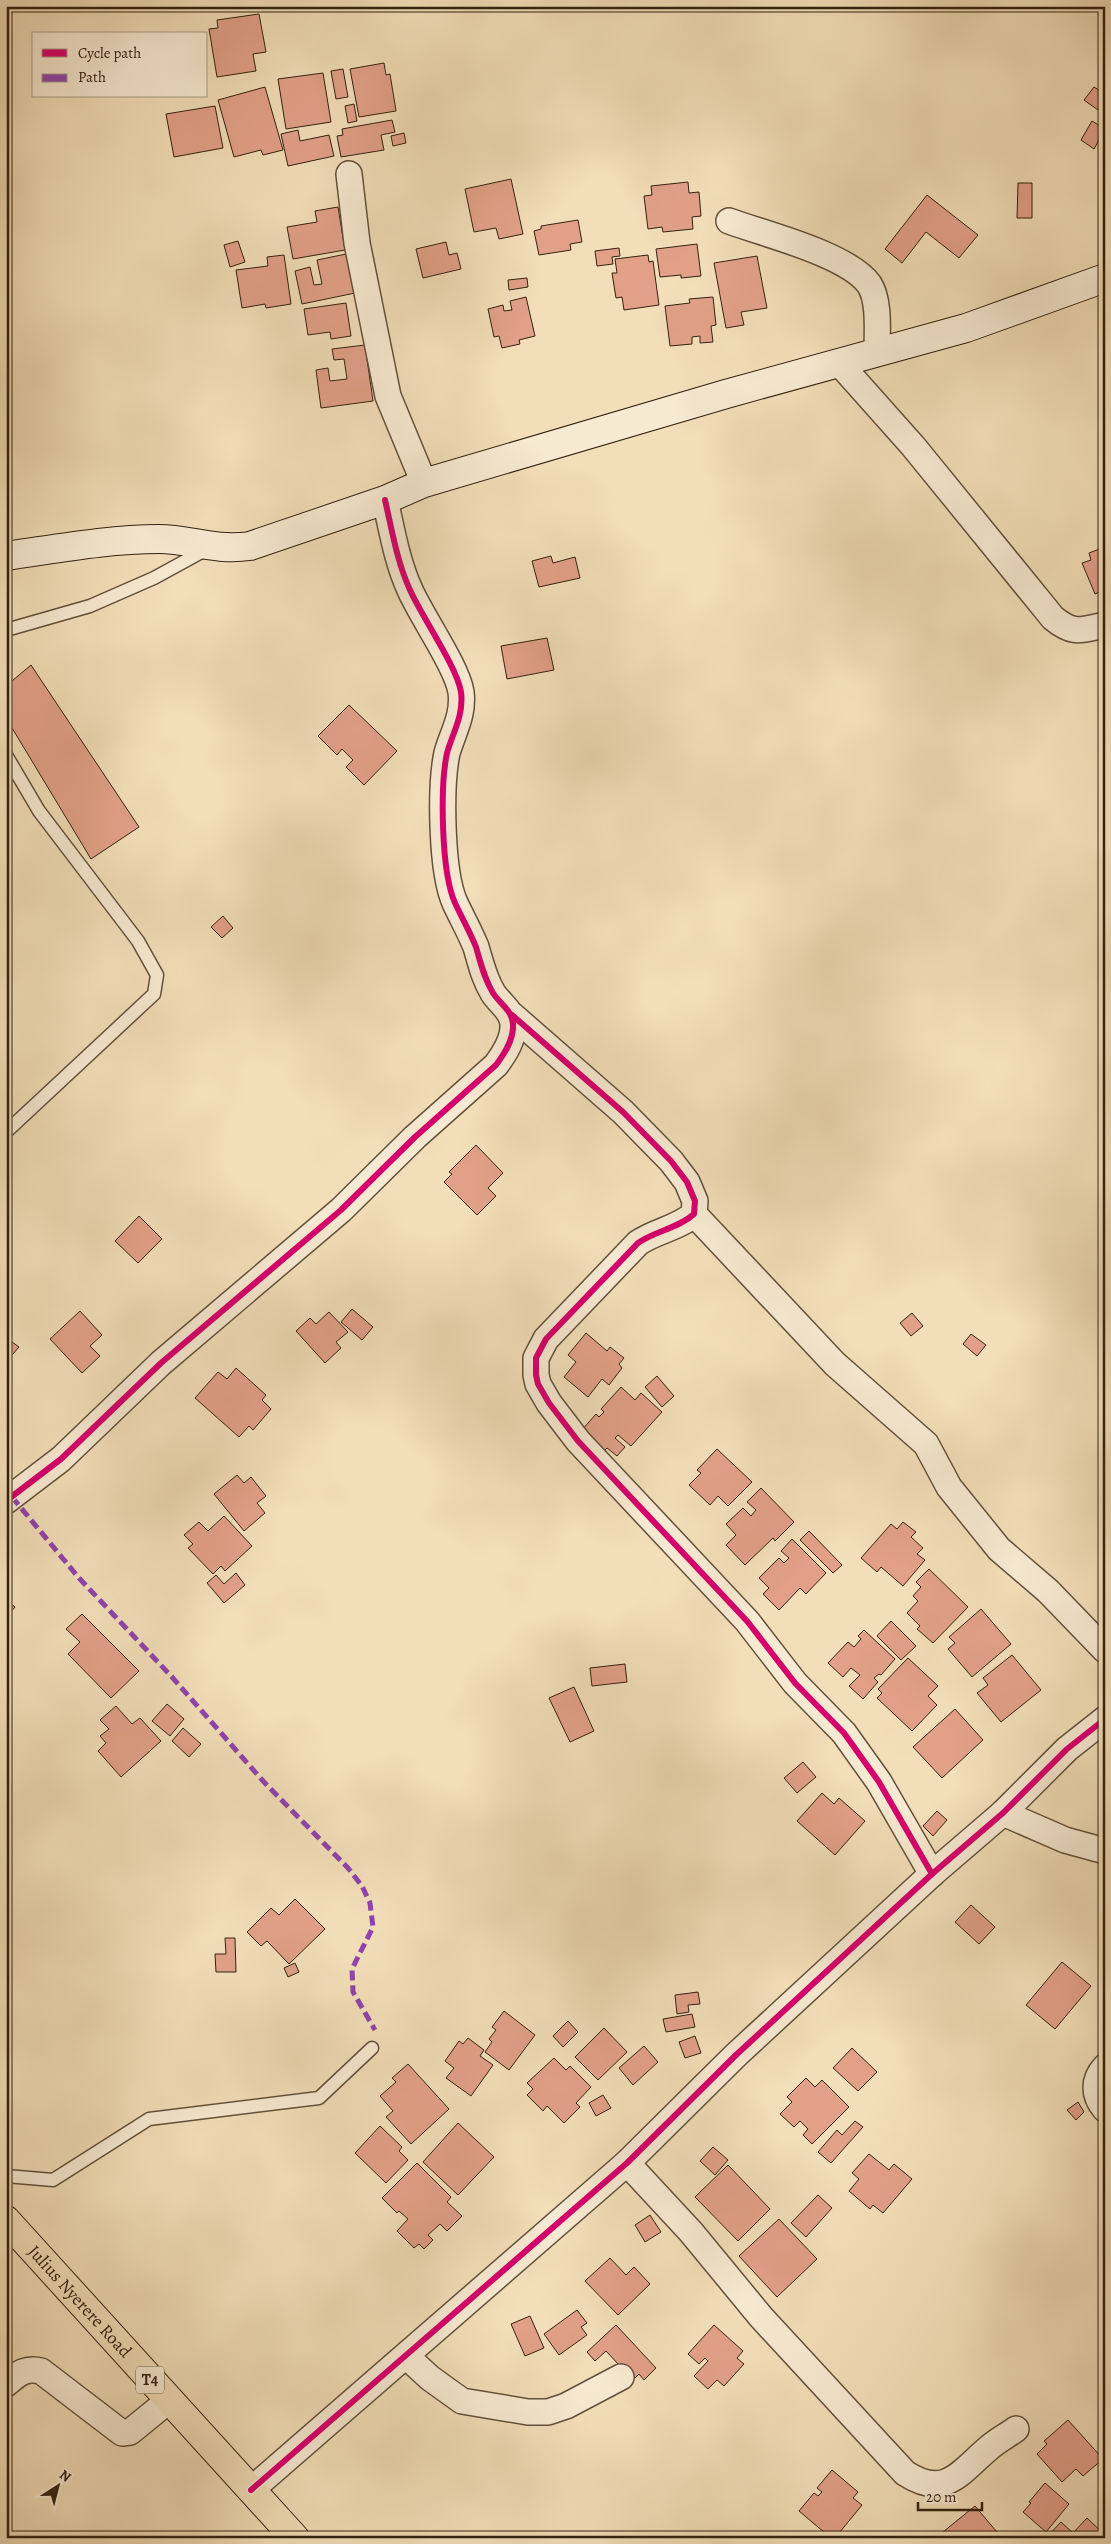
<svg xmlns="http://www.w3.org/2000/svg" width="1111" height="2544" font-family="Alegreya,serif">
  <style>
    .building { fill: #e2a089; stroke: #332210 }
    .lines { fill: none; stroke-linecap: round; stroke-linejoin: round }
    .service-casing { stroke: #63513a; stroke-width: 15 }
    .minor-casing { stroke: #63513a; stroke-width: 28 }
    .secondary-casing { stroke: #332210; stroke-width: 30 }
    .trunk-casing { stroke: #332210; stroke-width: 30 }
    .service { stroke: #f7ead2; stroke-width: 12 }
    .minor { stroke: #f7ead2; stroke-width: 25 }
    .secondary { stroke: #f7ead2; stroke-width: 28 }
    .trunk { stroke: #f2deb9; stroke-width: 28 }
    .quiet { stroke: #8e44ad; stroke-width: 5; stroke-dasharray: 10 5; stroke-linecap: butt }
    .cycleway-casing { stroke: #f7ead2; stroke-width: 9 }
    .cycleway { stroke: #d6006c; stroke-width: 6 }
    .labels { text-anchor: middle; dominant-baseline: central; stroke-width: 4; stroke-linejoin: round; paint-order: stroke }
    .shield { fill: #f7ead2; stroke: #6e5e4a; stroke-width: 1 }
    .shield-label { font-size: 16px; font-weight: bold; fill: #332210 }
    .street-label { font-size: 18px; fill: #332210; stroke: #f7ead2 }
  </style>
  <rect width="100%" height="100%" fill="#f2deb9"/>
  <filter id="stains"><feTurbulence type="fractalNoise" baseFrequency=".004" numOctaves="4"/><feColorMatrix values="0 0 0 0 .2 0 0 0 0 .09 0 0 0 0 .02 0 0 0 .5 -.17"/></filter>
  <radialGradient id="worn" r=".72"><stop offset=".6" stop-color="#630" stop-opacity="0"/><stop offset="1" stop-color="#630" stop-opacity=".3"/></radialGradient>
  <!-- building -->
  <g class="building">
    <path d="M259,14L266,52L253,54L256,71L217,77L209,29L218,28L217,20Z"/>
    <path d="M384,63L386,75L390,74L396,111L359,117L350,69Z"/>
    <path d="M343,69L348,97L336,99L331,71Z"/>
    <path d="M323,73L331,122L286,129L278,79Z"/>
    <path d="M265,87L283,150L263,155L261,150L234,157L218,100Z"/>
    <path d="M1094,87L1105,94V99L1098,110L1084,100Z"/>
    <path d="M354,104L357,121L348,123L345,106Z"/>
    <path d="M215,106L223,148L174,157L166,114Z"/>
    <path d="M392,120L395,132L381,135L384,150L341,157L337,136L343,135L342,129Z"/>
    <path d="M1092,121L1105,129L1094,149L1081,140Z"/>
    <path d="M298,130L300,141L329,135L334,156L288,166L281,134Z"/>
    <path d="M404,133L406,143L393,146L391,136Z"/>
    <path d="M511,179L523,234L499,239L496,228L474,232L465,189Z"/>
    <path d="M688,182L689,193L699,192L701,216L692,217L693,229L663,232L662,227L648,229L644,196L652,195L651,186Z"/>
    <path d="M1018,183H1032V218H1017Z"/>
    <path d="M927,195L978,235L959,258L926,232L902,263L885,249Z"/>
    <path d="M338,207L345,250L293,259L287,227L317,222L315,211Z"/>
    <path d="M578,220L582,242L570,244L571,250L539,255L534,231L541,229V226Z"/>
    <path d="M238,241L245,262L230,267L224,245Z"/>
    <path d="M446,242L449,255L457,253L461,269L423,278L416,249Z"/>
    <path d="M697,244L701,276L681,278V275L660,277L656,249Z"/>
    <path d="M619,248L620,256L612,257L613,264L597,266L595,251Z"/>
    <path d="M351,253L360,292L302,304L295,271L310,267L314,285L322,284L317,260Z"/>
    <path d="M284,255L291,304L266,308L265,304L242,308L236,270L268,266L267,257Z"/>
    <path d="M648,255L649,262L653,261L659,305L624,310L622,297L616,298L612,273H617L615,259Z"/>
    <path d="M757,256L767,308L741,312L744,325L726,328L714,263Z"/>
    <path d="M527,278L528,287L509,290L508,280Z"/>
    <path d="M526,297L535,336L519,340L520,344L502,348L499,336L494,337L488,309L503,305L504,311L512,310L510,301Z"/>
    <path d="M713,297L716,325L711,326L713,342L700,343V336L692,337V344L670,346L665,306L690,303L689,299Z"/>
    <path d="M346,303L351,336L331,339L330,332L308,335L304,309Z"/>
    <path d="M365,345L373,401L321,408L316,370L328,368L330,381L347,379L344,359L334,360L332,349Z"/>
    <path d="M1105,547V594L1103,590L1095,594L1082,563L1091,560L1089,553Z"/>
    <path d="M551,556L553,563L575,557L580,578L539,587L532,561Z"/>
    <path d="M547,638L554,670L507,679L501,646Z"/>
    <path d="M31,665L139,827L91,859L6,718V686Z"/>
    <path d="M349,705L397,751L364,785L346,767L353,760L342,749L337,755L318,736Z"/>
    <path d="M223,916L233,928L222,938L211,927Z"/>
    <path d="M476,1145L503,1173L488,1188L496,1196L477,1215L444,1182L452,1174L449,1172Z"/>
    <path d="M139,1216L162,1239L138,1263L115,1241Z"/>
    <path d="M352,1309L373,1327L362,1340L341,1322Z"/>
    <path d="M80,1311L102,1335L90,1346L100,1356L82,1373L50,1339Z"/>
    <path d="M329,1312L348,1332L336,1342L341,1348L325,1363L296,1331L310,1318L316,1324Z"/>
    <path d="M912,1313L923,1326L911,1336L900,1323Z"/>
    <path d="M586,1333L607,1351L610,1347L624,1358L619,1364L622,1368L609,1385L602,1379L588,1397L564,1377L576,1362L568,1355Z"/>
    <path d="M971,1334L986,1345L977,1356L963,1344Z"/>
    <path d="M8,1339L19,1347L6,1362V1340Z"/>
    <path d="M236,1368L266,1395L262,1400L271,1409L253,1430L249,1426L239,1437L195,1398L218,1372L227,1379Z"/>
    <path d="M657,1376L674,1396L662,1407L645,1387Z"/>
    <path d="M621,1387L635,1400L641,1393L662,1412L631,1446L618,1435L615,1438L625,1447L617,1456L607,1448L604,1451L581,1431L596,1414L599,1417L604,1412L601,1409Z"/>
    <path d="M717,1449L752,1482L728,1506L718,1496L710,1505L689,1485L701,1473L697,1470Z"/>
    <path d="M237,1475L244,1483L251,1477L266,1496L257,1503L265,1513L244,1531L214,1494Z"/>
    <path d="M761,1488L794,1522L775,1541L773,1538L745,1565L726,1545L736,1535L726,1524L743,1508L751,1516L756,1510L747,1502Z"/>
    <path d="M224,1516L252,1546L225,1571L221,1566L213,1574L188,1548L193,1544L184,1535L199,1522L208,1531Z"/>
    <path d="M903,1522L916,1532L911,1537L923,1548L917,1554L925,1560L903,1586L881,1567L877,1572L861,1558L891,1524L897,1529Z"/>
    <path d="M809,1531L842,1565L833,1573L800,1540Z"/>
    <path d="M792,1539L826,1573L806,1594L800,1588L779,1610L763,1594L769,1588L759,1578L779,1558L784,1563L789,1558L781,1551Z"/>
    <path d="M929,1569L968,1607L933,1643L917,1629L920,1626L907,1613L918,1601L913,1596L921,1587L916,1582Z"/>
    <path d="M236,1573L245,1585L224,1603L207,1583L216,1575L224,1584Z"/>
    <path d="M6,1600L15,1607L6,1618Z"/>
    <path d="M981,1609L1011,1644L972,1677L948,1649L955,1643L949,1637Z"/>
    <path d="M82,1614L139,1671L111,1698L68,1654L80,1642L66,1629Z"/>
    <path d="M891,1621L916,1646L901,1660L877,1636Z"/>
    <path d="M864,1630L895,1659L881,1675L879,1674L874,1678L878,1682L863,1699L849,1686L860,1675L851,1668L843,1677L828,1663L848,1642L854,1647L861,1639L858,1636Z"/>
    <path d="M1012,1655L1041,1690L1001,1722L977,1693L988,1685L983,1678Z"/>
    <path d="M908,1658L938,1686L928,1696L937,1705L912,1731L877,1698L882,1693L878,1689Z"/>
    <path d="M625,1664L627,1682L592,1686L590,1668Z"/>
    <path d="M574,1687L594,1731L570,1742L549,1698Z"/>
    <path d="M167,1704L184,1719L170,1736L152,1721Z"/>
    <path d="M116,1706L132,1724L140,1718L161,1741L121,1777L98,1751L106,1743L100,1736L109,1729L100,1720Z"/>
    <path d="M955,1709L983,1740L942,1778L913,1747Z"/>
    <path d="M183,1728L201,1744L189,1757L172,1741Z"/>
    <path d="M803,1762L816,1777L797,1793L784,1778Z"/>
    <path d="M822,1793L834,1804L839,1798L865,1821L835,1855L797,1821Z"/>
    <path d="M937,1811L947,1820L933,1836L923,1826Z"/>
    <path d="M295,1899L325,1929L289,1964L267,1941L261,1946L247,1932L271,1908L279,1915Z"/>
    <path d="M971,1905L995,1927L979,1944L955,1922Z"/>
    <path d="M225,1938H235L236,1972H216L215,1954H226Z"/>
    <path d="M1062,1962L1091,1986L1055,2029L1026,2005Z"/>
    <path d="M295,1963L299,1972L288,1977L284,1968Z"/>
    <path d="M698,1992L700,2004L688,2005L689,2012L677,2014L675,1995Z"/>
    <path d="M504,2011L535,2035L509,2070L485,2052L492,2042L489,2039L496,2030L492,2027Z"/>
    <path d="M692,2014L695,2027L666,2032L663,2019Z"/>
    <path d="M568,2021L578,2032L563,2047L553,2036Z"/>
    <path d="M604,2028L627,2052L598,2080L575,2057Z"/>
    <path d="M695,2036L701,2053L685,2058L679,2042Z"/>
    <path d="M468,2038L484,2050L480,2056L493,2065L471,2096L446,2078L454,2068L445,2061L459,2041L463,2044Z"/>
    <path d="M644,2046L658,2062L633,2085L619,2068Z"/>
    <path d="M852,2048L877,2072L858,2091L833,2068Z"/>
    <path d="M554,2058L566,2070L570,2066L591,2087L576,2103L580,2107L564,2123L547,2106L543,2111L527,2095L533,2089L527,2083Z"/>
    <path d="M408,2064L449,2109L411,2144L386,2117L393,2111L380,2096L396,2082L392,2078Z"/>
    <path d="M806,2078L815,2087L822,2080L849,2107L812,2144L803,2135L808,2129L800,2121L794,2127L780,2114L792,2102L787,2097Z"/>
    <path d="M603,2095L611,2108L596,2116L589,2103Z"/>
    <path d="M1078,2102L1084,2112L1076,2120L1067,2110Z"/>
    <path d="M855,2121L863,2127L831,2163L818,2152L837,2130L842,2135Z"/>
    <path d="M458,2123L494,2157L458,2195L423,2162Z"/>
    <path d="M380,2126L402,2147L399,2151L408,2160L386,2183L355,2153Z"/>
    <path d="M713,2147L728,2160L715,2175L700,2161Z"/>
    <path d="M869,2154L889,2170L894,2164L912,2179L883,2213L873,2205L870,2209L849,2191L859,2179L852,2173Z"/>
    <path d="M417,2163L451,2197L447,2202L462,2216L447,2231L440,2224L428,2235L433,2240L424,2249L419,2244L414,2248L397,2231L408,2219L399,2211L397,2213L382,2198Z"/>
    <path d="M728,2165L770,2209L738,2241L695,2197Z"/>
    <path d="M818,2195L832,2208L806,2237L791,2223Z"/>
    <path d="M650,2215L661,2232L645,2242L635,2225Z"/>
    <path d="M779,2219L817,2259L777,2297L739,2256Z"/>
    <path d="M610,2258L626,2275L634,2267L650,2284L618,2315L585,2281Z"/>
    <path d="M577,2310L587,2323L581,2327L587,2335L559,2355L544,2334Z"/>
    <path d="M530,2316L544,2348L525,2356L511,2324Z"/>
    <path d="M616,2325L656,2368L644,2380L639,2374L633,2380L606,2351L595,2361L587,2352Z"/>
    <path d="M714,2325L743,2351L737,2358L744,2364L724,2386L717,2380L708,2389L694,2376L708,2361L705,2358L699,2364L688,2354Z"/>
    <path d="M1068,2420L1103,2459L1083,2476L1076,2469L1062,2482L1037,2454L1047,2444L1044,2441Z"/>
    <path d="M832,2470L858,2492L853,2498L862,2505L835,2538H831L799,2511L814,2493L818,2496L822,2492L817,2488Z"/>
    <path d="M1045,2483L1069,2504L1046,2532L1023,2512L1031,2503L1029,2502Z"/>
    <path d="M975,2506L1002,2538H947L943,2532Z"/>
    <path d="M1087,2518L1105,2535L1103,2538H1046L1061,2522L1073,2533Z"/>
  </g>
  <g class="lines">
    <defs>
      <g id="service">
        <path d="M6,630L90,606L154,578L207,549"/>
        <path d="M6,755L39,811L138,941L157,975L154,994L6,1132"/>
        <path d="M6,2176L53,2180L149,2119L319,2098L372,2048"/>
      </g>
      <g id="minor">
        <path d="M349,174L357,243L388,396L424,483"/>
        <path d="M729,221C764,234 847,254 869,284C880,300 877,333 877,352"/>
        <path d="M840,364L913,446L1053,618C1074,635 1080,630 1105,625"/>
        <path d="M512,1015L623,1112L671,1161L687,1182L695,1201L694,1214C679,1228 655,1231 638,1243L546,1339L536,1358V1375L538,1384L549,1403L578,1441L747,1621L795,1683L844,1733L879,1782L932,1874"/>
        <path d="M694,1214L835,1364L926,1444L949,1487L999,1549L1048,1591L1105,1650"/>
        <path d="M6,1501L61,1459L161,1363L341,1210L415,1137L496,1065C505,1053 514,1039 513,1024C512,1010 500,1004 493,993C484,978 481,964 476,947C470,932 462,918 455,903C441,872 440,786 447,753C453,732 464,715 461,692C457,667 422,617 410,590C397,562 392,530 385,500"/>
        <path d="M1003,1813L1065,1840L1105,1851"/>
        <path d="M1105,2067C1093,2080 1093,2095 1105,2109"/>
        <path d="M627,2163L691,2232L761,2317L905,2473C946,2500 961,2471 990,2447C998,2440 1008,2435 1016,2429"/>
        <path d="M406,2356L430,2378L462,2401L528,2412H548L566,2406L621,2377"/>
        <path d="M6,2384C18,2374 25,2367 41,2371L122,2433L130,2432L168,2401"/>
        <path d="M251,2490L627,2163L736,2055L932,1874L1003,1813L1067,1749L1105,1719"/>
      </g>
      <path id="secondary" d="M6,556C56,549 108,539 159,539C191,539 213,551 250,546L385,500L424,483L726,394L966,328L1105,278"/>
      <g id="trunk">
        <path id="s1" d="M6,2220L295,2538"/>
      </g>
    </defs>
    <!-- service casing -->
    <use href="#service" class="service-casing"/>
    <!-- minor casing -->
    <use href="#minor" class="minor-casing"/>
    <!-- secondary casing -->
    <use href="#secondary" class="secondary-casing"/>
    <!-- trunk casing -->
    <use href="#trunk" class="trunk-casing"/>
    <!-- service -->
    <use href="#service" class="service"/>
    <!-- minor -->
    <use href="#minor" class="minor"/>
    <!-- secondary -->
    <use href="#secondary" class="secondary"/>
    <!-- trunk -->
    <use href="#trunk" class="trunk"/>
    <!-- quiet -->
    <path class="quiet" d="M12,1497L79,1578L172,1677L263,1781L348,1868L362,1886L370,1903L373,1927L352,1969L353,1992L375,2030"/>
    <defs>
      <g id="cycleway">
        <path d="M512,1015L623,1112L671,1161L687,1182L695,1201L694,1214C679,1228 655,1231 638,1243L546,1339L536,1358V1375L538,1384L549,1403L578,1441L747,1621L795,1683L844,1733L879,1782L932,1874"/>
        <path d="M6,1501L61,1459L161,1363L341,1210L415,1137L496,1065C505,1053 514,1039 513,1024C512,1010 500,1004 493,993C484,978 481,964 476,947C470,932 462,918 455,903C441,872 440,786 447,753C453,732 464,715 461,692C457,667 422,617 410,590C397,562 392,530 385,500"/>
        <path d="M251,2490L627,2163L736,2055L932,1874L1003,1813L1067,1749L1105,1719"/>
      </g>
    </defs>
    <!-- cycleway casing -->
    <use href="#cycleway" class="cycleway-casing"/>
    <!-- cycleway -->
    <use href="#cycleway" class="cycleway"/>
  </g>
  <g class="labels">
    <!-- shield labels -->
    <rect class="shield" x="136" y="2366.5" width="28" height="27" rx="4"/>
    <g class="shield-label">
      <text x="150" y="2380">T4</text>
    </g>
    <!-- street labels -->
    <g class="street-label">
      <text stroke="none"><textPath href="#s1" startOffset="110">Julius Nyerere Road</textPath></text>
    </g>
  </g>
  <!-- margin -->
  <rect width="1111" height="2544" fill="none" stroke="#f2deb9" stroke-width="25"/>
  <rect x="8" y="8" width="1096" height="2529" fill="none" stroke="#332210" stroke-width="2.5"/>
  <rect x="12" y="12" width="1086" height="2519" fill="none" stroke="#332210"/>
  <!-- legend -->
  <rect x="32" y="32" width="175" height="65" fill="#f7ead2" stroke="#a99a84"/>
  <rect x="42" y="49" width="25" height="8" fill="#d6006c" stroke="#a99a84"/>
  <text x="78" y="58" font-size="15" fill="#332210">Cycle path</text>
  <rect x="42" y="74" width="25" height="8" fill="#8e44ad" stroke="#a99a84"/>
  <text x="78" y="82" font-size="15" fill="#332210">Path</text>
  <!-- north arrow -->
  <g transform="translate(58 2486) rotate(36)" stroke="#f7ead2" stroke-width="4" paint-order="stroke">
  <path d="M0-4L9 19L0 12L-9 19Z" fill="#332210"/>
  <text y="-8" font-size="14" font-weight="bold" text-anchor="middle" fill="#332210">N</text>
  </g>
  <!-- scale -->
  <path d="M918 2502v8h64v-8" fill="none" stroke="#332210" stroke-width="2.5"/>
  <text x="926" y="2502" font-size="15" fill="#332210" stroke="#f7ead2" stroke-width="4" paint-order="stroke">20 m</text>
  <rect width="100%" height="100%" filter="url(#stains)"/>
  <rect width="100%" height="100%" fill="url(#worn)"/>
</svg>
